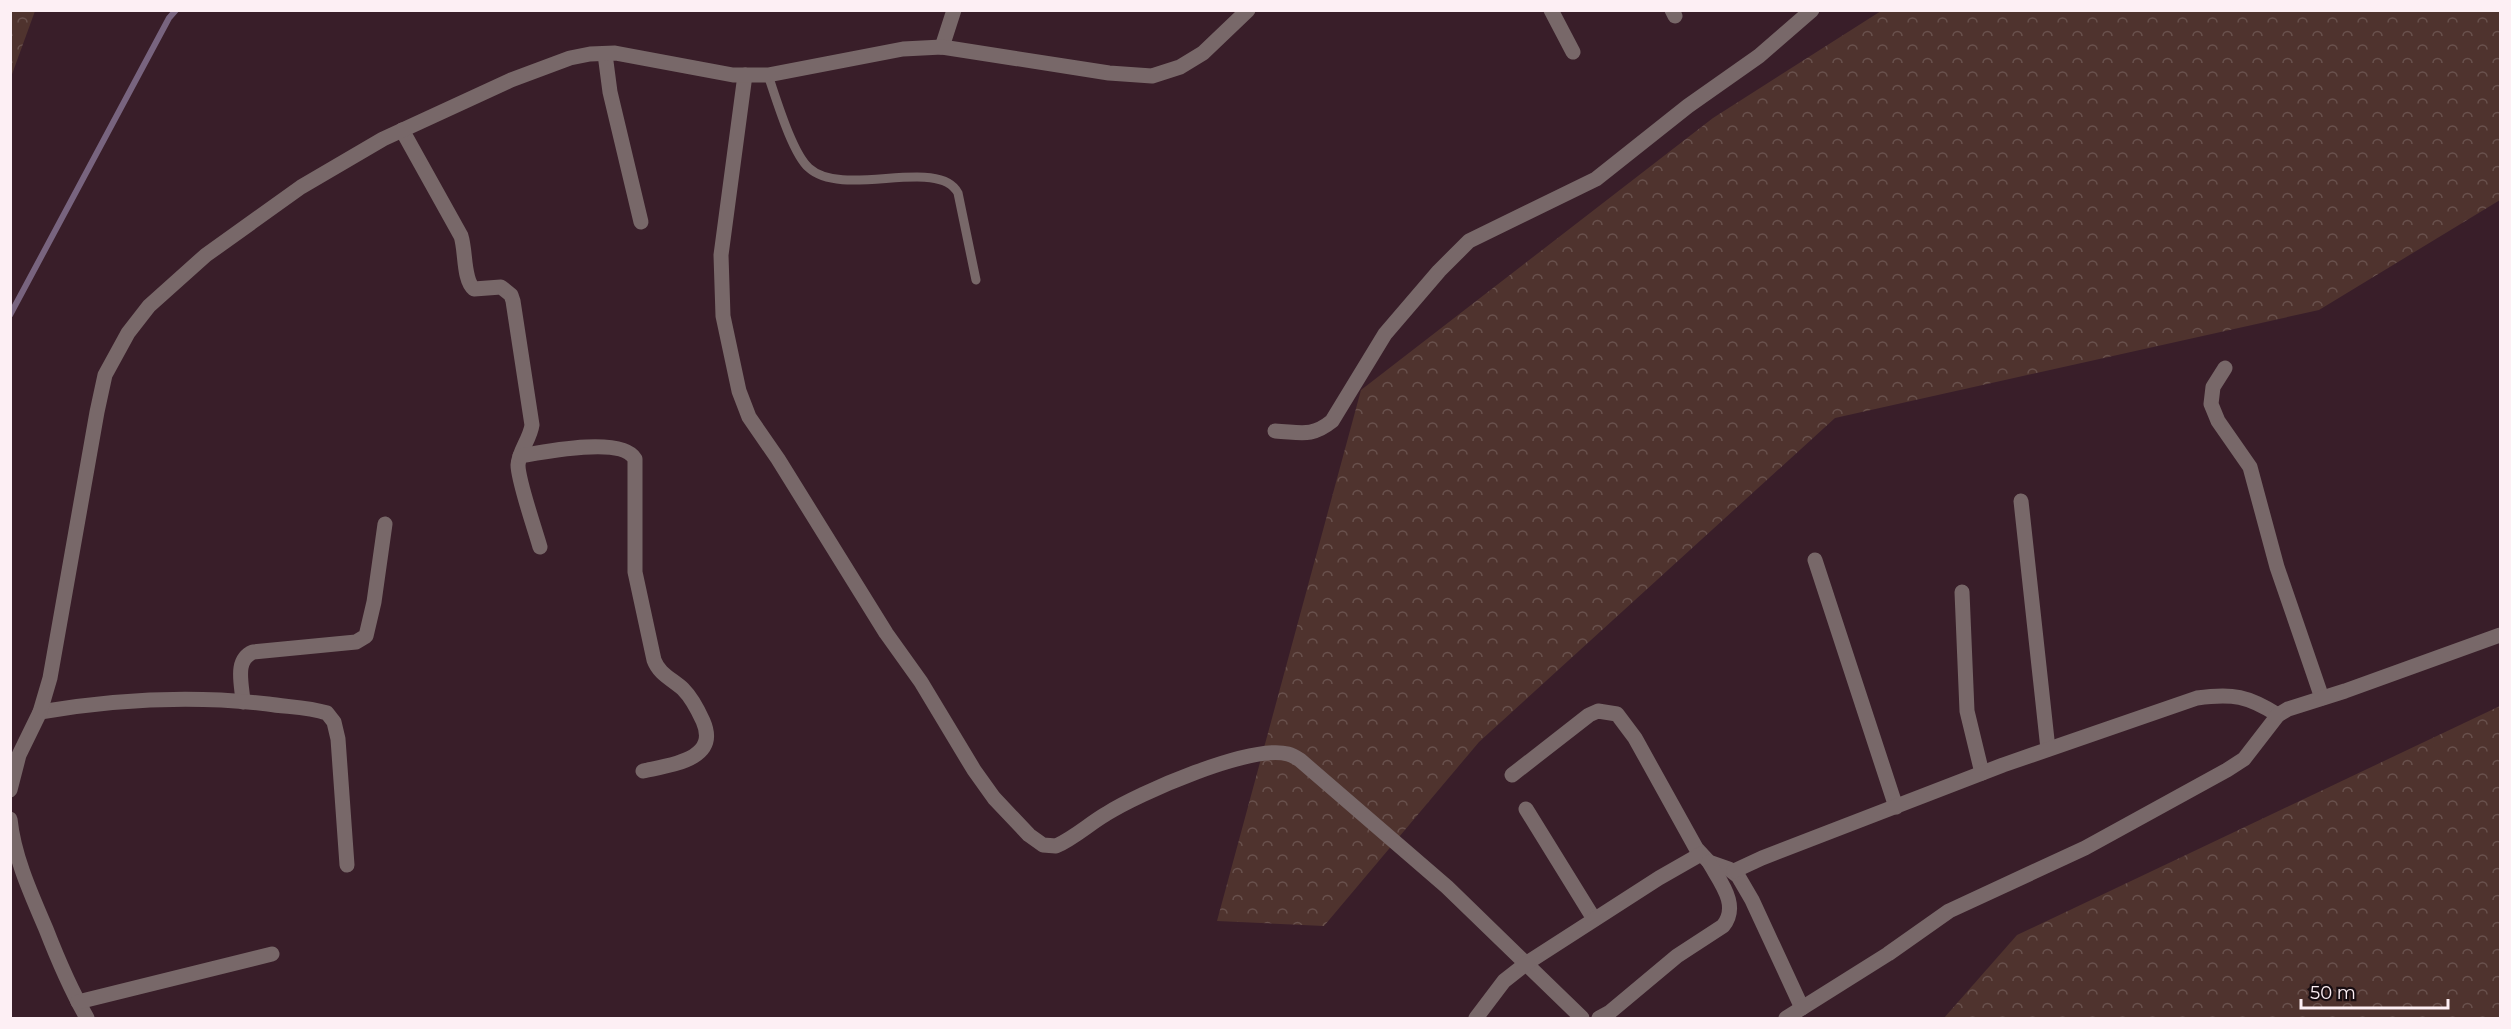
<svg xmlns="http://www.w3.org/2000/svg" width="2511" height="1029" font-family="Montserrat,sans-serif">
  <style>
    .forest { fill: url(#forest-crowns) }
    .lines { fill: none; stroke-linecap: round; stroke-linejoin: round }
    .stream { stroke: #78647f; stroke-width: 6 }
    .service { stroke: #786869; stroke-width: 9 }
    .minor { stroke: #786869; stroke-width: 15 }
  </style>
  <defs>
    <pattern id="forest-crowns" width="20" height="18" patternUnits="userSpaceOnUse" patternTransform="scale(1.5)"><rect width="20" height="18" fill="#4f332e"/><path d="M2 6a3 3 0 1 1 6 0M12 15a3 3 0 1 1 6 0" fill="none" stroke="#69514d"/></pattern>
  </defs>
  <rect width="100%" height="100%" fill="#391e29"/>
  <!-- forest -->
  <g class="forest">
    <path d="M11,10L35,11L11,77L10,11Z"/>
    <path d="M1881,11H2500V200L2319,310L1835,418L1479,742L1324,926L1217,921L1361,390L1713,118Z"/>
    <path d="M2500,706V1018H1944L2017,935Z"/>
  </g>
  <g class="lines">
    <!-- stream -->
    <path class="stream" d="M10,315L169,18L176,10"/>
    <!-- service -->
    <path class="service" d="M768,75C776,98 792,153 809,168C843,199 939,156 958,193L976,280"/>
    <!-- minor -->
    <g class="minor">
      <path d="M1551,10L1573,52"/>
      <path d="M1672,10L1675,16"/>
      <path d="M942,47L954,10"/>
      <path d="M605,54L610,92L641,222"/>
      <path d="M745,75L721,255L723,316L739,391L749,417L778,459L886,633L921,682L974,770L994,798L1029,835L1043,845L1056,846C1074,838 1089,824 1106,814C1139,793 1251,744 1288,754C1292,755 1297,758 1300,760L1447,887L1582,1018"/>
      <path d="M402,130L461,236C466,251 463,280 474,289L501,287L511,295L513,301L532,425C530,439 519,451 518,465C518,481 535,529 540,547"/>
      <path d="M2225,368L2213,387L2211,404L2218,421L2250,467L2277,567L2322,698"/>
      <path d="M1275,431C1300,432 1311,438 1332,421L1385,334L1439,271L1469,241L1596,179L1688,106L1759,56L1812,10"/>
      <path d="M520,456C543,452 622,436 635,459V572L654,660C659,674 672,679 683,689C692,698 698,710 703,721C720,760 670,765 643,771"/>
      <path d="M2021,501L2048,749"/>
      <path d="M1815,560L1896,807"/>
      <path d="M1962,592L1967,711L1982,773"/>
      <path d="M243,702C242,684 234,660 253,652L356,642L366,636L374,602L385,524"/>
      <path d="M40,712C117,699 191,695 268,704C287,707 308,707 327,713L334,722L338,739L347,865"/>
      <path d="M1512,775L1589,715L1598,711L1617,714L1635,738L1696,848L1709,862L1729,869L1738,876L1752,900L1802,1008"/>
      <path d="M10,790L19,755L40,712L50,678L97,412L105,375L128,333L149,306L206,255L301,187L383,139L511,80L570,58L590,54L615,53L733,75H768L903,49L942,47L1109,73L1152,76L1180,67L1203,53L1248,10"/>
      <path d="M1526,809L1594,919"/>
      <path d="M10,819C14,857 31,894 46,929C58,960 71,990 87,1018"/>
      <path d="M1734,871L1762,858L2003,765L2197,698C2233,693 2248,696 2278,715"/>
      <path d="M78,1002L272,954"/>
      <path d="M1476,1018L1504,981L1527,963L1659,878L1701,854"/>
      <path d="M1599,1018L1610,1012L1677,956L1723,926C1740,905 1720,882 1709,862"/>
      <path d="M1786,1018L1888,954L1949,911L2085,848L2227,770L2244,759L2278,715L2288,709L2345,691L2500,635"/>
    </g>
  </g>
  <!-- border -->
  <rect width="2511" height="1029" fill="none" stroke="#fdeff4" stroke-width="24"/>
  <!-- scale -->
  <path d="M2301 999v9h147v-9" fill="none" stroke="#fdeff4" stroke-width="3"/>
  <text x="2310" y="999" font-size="18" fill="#fdeff4" stroke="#180d11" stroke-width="4.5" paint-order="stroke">50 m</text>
</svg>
